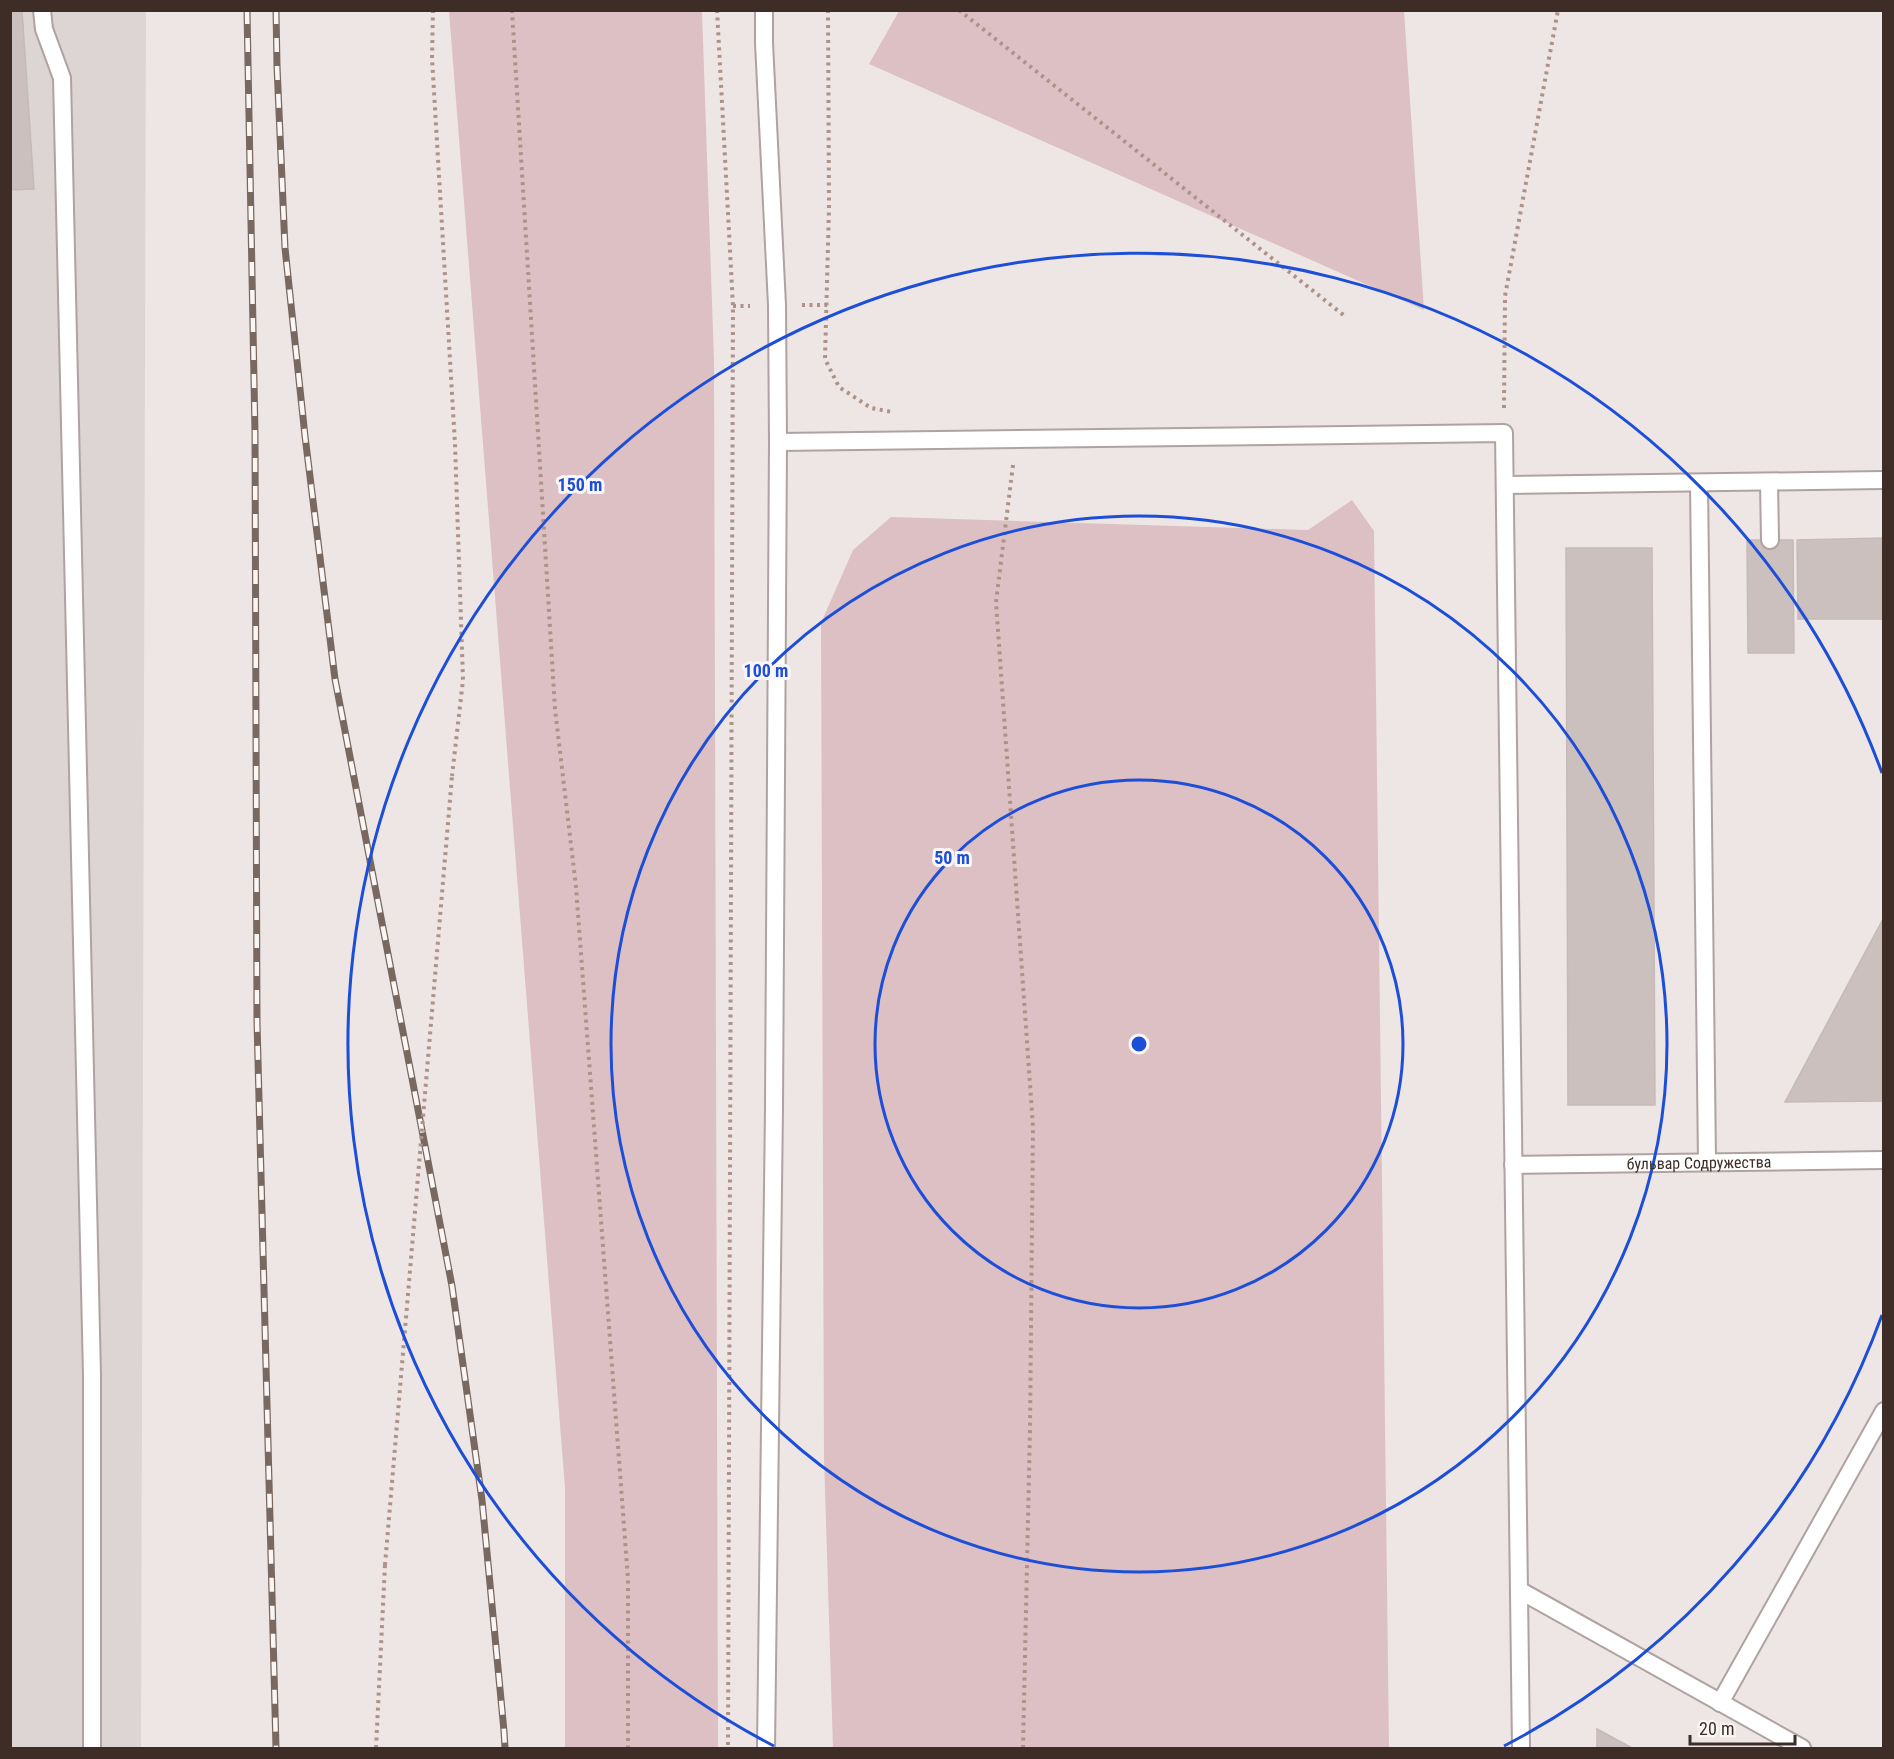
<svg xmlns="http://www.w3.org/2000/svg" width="1894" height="1759" font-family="'Roboto Condensed',sans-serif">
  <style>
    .built { fill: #ddd5d3 }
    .green { fill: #dcc0c4 }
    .building { fill: #cbc0be; stroke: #c6bab8; stroke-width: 1.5 }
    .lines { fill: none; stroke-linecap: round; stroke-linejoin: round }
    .service-casing { stroke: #aea3a0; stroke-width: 20 }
    .minor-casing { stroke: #aea3a0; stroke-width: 20 }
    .tertiary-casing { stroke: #aea3a0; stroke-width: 20 }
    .path { stroke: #ae9288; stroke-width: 4; stroke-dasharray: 3 4.5; stroke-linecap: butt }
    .service { stroke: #fff; stroke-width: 16 }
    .minor { stroke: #fff; stroke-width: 16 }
    .tertiary { stroke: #fff; stroke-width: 16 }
    .rail-casing { stroke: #796860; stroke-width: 7 }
    .rail { stroke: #faf6f6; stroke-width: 4.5; stroke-dasharray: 14; stroke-linecap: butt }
    .path-bridge { stroke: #ae9288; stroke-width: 4; stroke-dasharray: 3 4.5; stroke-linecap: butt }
    .ring { fill: none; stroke: #1d4ed8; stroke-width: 3 }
    .labels { text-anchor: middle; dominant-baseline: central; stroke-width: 6; stroke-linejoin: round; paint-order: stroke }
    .street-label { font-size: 16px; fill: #3e2d26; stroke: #faf6f6 }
    .centre { fill: #1d4ed8; stroke: #faf6f6; stroke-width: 3 }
    .ring-label { font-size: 18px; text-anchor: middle; font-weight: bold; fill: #1d4ed8; stroke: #faf6f6; stroke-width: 6; stroke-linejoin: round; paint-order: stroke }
  </style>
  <rect width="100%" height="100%" fill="#ede6e5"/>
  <!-- built -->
  <path class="built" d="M11,11H146L141,1748H11Z"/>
  <!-- green -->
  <g class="green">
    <path d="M449,11H702L714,361L718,1748H565V1488Z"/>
    <path d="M899,11H1404L1424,310L869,64Z"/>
    <path d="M1352,500L1374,531L1389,1748H833L824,1457L821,623L853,550L891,517L1308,530Z"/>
  </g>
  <!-- building -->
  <g class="building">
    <path d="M10,10H22L34,189L10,190Z"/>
    <path d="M1884,538V619H1798L1797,540Z"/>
    <path d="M1747,540H1793L1794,653H1748Z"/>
    <path d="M1566,548H1652L1655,1105H1568Z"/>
    <path d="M1884,917V1101L1785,1102Z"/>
    <path d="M1597,1729L1632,1748H1597Z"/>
  </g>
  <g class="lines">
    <defs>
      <g id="service">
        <path d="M42,10L44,29L62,78L92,1375V1748"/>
        <path d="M778,442L1504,433L1521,1748"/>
        <path d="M1769,482L1770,540"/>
        <path d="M1699,483L1707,1162"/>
        <path d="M1505,485L1884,480"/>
        <path d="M1519,1590L1802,1748"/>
        <path d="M1720,1703L1884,1411"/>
      </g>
      <g id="minor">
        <path id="s1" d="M1513,1165L1884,1160"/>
      </g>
      <path id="tertiary" d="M764,10V43L777,305L778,442L774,1107L766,1748"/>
    </defs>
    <!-- service casing -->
    <use href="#service" class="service-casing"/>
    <!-- minor casing -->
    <use href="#minor" class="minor-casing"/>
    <!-- tertiary casing -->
    <use href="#tertiary" class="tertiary-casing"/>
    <!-- path -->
    <g class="path">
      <path d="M433,10L432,58L455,444L463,680L452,776"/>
      <path d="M512,10L555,709L576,887L628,1579V1748"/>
      <path d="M717,10L733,306L728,1748"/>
      <path d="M828,10L829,207L825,359L839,387L871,408L892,412"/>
      <path d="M959,10L1346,317"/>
      <path d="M802,305H827"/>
      <path d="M733,306H750"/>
      <path d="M1504,408L1505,296L1558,10"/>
      <path d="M1013,465L996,602L1033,1127L1030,1428L1023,1748"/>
      <path d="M376,1748L385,1565"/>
    </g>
    <!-- service -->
    <use href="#service" class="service"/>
    <!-- minor -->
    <use href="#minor" class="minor"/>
    <!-- tertiary -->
    <use href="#tertiary" class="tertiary"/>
    <defs>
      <g id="rail">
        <path d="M247,10L255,433L257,1022L276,1748"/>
        <path d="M276,10L277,66L285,248L305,436L335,679L452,1286L482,1500L504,1731L505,1748"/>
      </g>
    </defs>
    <!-- rail casing -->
    <use href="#rail" class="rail-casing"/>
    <!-- rail -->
    <use href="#rail" class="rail"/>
    <!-- path-bridge -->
    <path class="path-bridge" d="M385,1565L452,776"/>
  </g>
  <!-- distance rings -->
  <g class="ring">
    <circle cx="1139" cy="1044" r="264"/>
    <circle cx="1139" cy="1044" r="528"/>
    <path d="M1882 1315A791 791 0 0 1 1504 1746M774 1746A791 791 0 1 1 1882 773"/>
  </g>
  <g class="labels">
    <!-- street labels -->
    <g class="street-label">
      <text stroke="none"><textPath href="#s1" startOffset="186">бульвар Содружества</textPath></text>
    </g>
  </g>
  <circle cx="1139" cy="1044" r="9" class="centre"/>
  <g class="ring-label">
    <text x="580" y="491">150 m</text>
    <text x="766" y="677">100 m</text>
    <text x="952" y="864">50 m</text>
  </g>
  <!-- border -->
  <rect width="1894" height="1759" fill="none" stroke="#3e2d26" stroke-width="24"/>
  <!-- scale -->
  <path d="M1690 1735v9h105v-9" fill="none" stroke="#3e2d26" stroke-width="3"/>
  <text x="1699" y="1735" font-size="18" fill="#3e2d26" stroke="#faf6f6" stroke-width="4.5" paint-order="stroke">20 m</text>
</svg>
